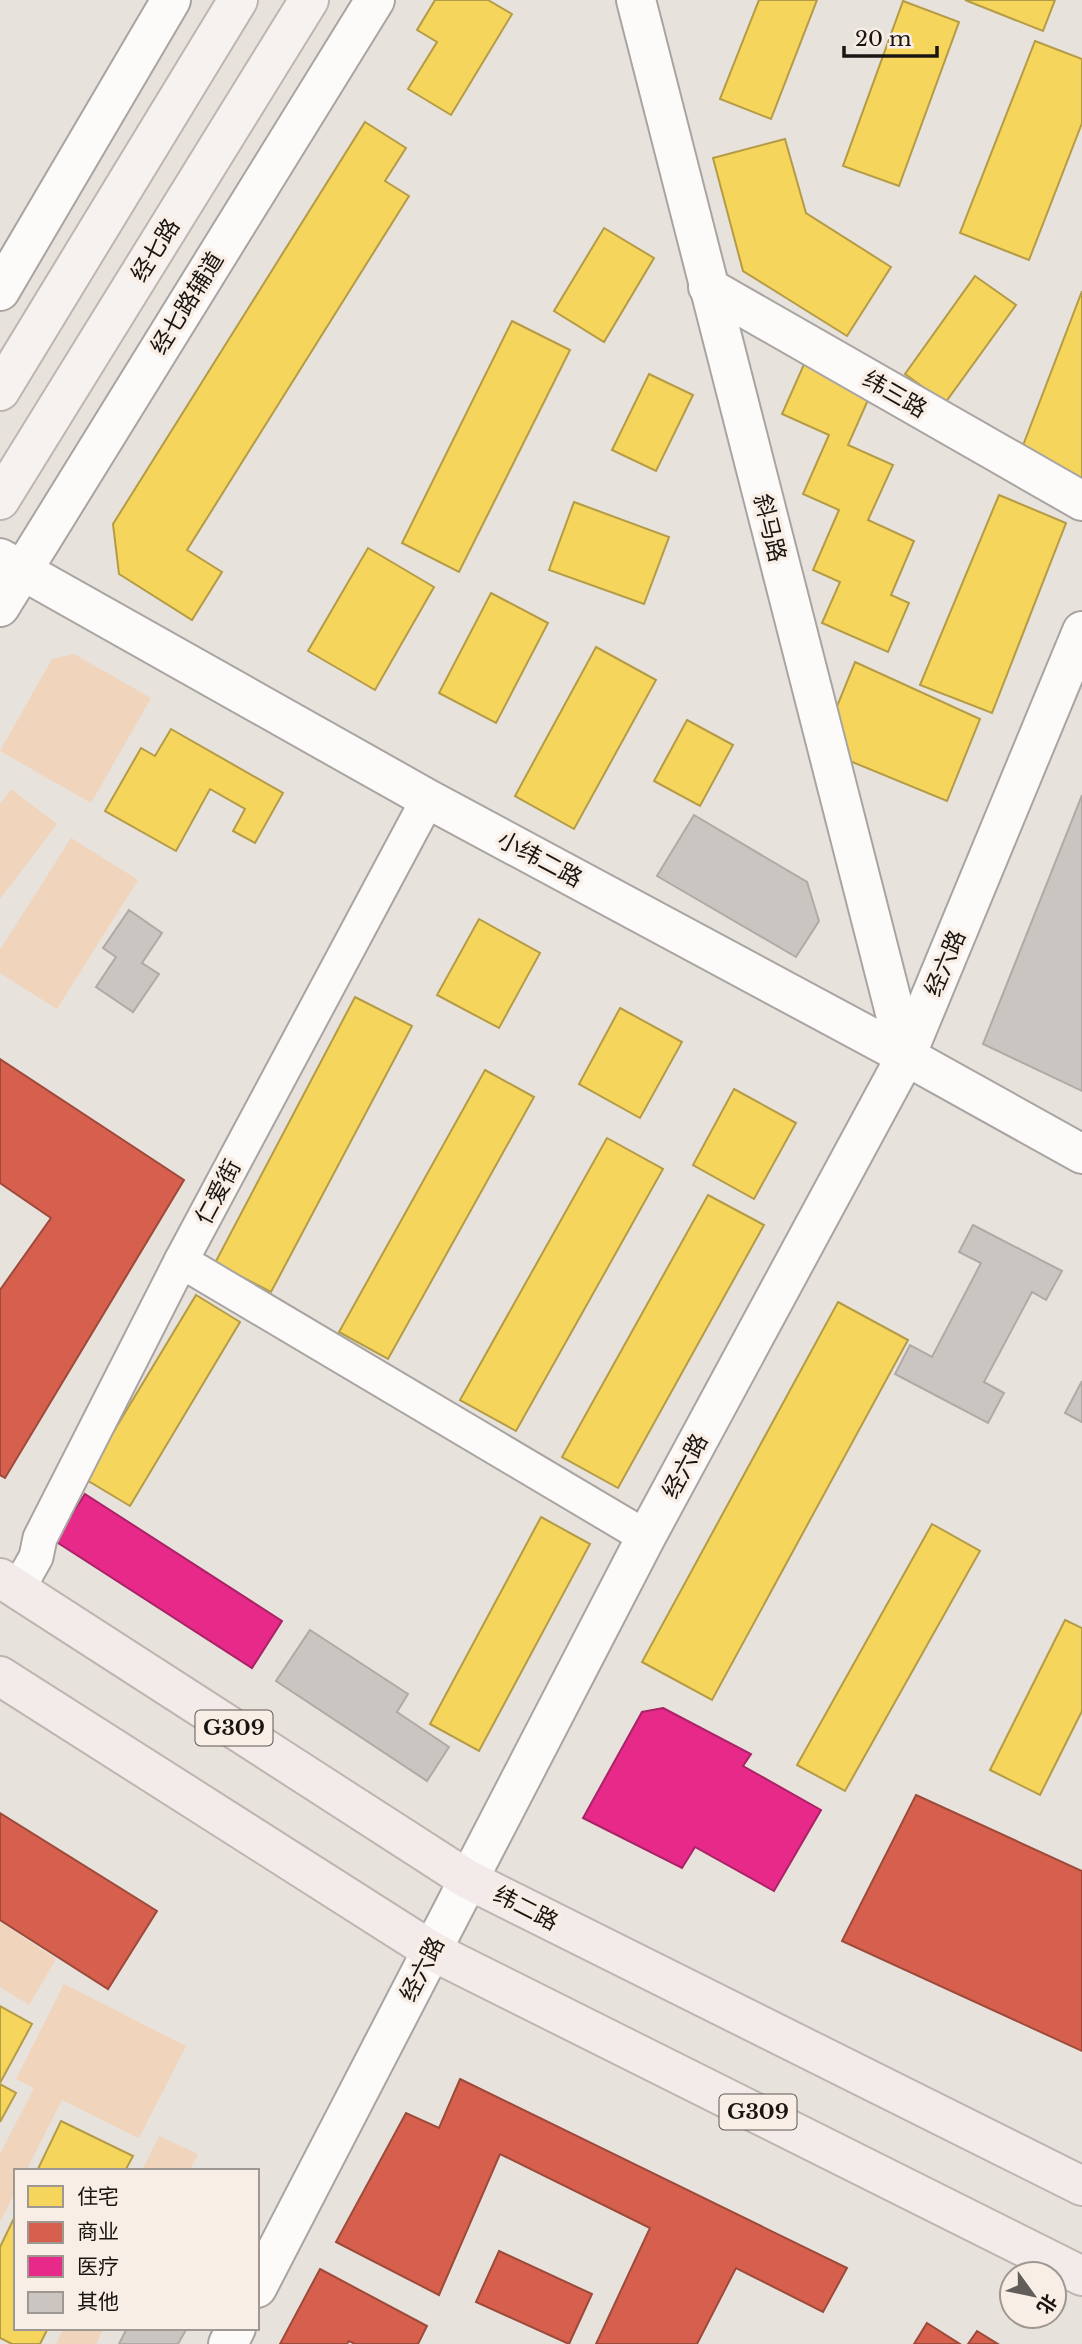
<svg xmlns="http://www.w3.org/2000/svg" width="1082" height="2344" font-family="'Libre Baskerville','Noto Sans SC',serif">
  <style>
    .green { fill: #f0d4bc }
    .homes { fill: #f6d55c; stroke: #b49b46; stroke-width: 2 }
    .shops { fill: #d6604d; stroke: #9d4a3b; stroke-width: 2 }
    .health { fill: #e7298a; stroke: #a92366; stroke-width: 2 }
    .building { fill: #cac5c1; stroke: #afaaa6; stroke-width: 2 }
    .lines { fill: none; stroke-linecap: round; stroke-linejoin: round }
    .street-casing { stroke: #a9a4a1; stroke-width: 37 }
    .secondary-casing { stroke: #a9a4a1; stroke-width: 42 }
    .primary-casing { stroke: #beb5b1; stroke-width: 42 }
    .highway-casing { stroke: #beb5b1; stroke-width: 42 }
    .street { stroke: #fcfbfa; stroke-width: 33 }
    .secondary { stroke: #fcfbfa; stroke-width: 38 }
    .primary { stroke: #f6f2f0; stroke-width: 38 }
    .highway { stroke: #f2ebe9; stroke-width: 38 }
    .labels { text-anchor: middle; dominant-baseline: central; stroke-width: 7; stroke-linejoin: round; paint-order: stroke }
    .shield { fill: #f9eee5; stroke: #5c5651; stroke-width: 2 }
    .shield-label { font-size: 21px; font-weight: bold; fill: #191512 }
    .street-label { font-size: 23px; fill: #191512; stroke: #f9eee5 }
  </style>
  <rect width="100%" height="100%" fill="#e8e2dc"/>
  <!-- green -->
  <g class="green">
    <path d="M74,654L151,698L91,803L0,751L52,659Z"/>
    <path d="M11,789L57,824L0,899V804Z"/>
    <path d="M71,838L138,880L57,1009L0,973V950Z"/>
    <path d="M0,1922L56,1959L29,2005L0,1987Z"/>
    <path d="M64,1984L186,2046L139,2138L62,2100L26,2171H16V2191L0,2222V2154L34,2088L16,2079Z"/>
    <path d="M159,2136L198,2154L189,2171H142Z"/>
    <path d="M64,2328H104L96,2344H56Z"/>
  </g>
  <!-- homes -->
  <g class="homes">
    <path d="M435,0H488L512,14L451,115L408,89L437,42L417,30Z"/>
    <path d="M759,0H817L771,119L720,99Z"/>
    <path d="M965,0H1055L1043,31Z"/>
    <path d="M903,1L959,22L899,186L843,166Z"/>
    <path d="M1035,41L1082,59V123L1029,260L960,233Z"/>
    <path d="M365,122L406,148L385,181L409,196L187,550L222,572L192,620L119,574L113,524Z"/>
    <path d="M785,139L806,213L891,267L847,336L743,271L713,158Z"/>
    <path d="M604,228L654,258L604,342L554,311Z"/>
    <path d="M975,276L1016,305L945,403L905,374Z"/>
    <path d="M1082,291V480L1019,456Z"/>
    <path d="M512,321L570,350L459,572L402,543Z"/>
    <path d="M805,362L872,391L848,445L893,465L868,520L914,541L891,595L909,603L888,652L822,623L840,582L813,570L839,510L803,494L829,435L782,414Z"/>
    <path d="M649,374L693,395L656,471L612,450Z"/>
    <path d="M999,495L1066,523L992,713L920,685Z"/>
    <path d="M574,502L669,537L644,604L549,570Z"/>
    <path d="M368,548L434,587L375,690L308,651Z"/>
    <path d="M491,593L548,623L496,723L439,693Z"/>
    <path d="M596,647L656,680L574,829L515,796Z"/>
    <path d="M855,662L980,719L947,801L845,759L833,716Z"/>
    <path d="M687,720L733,745L700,806L654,781Z"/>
    <path d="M171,729L283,793L255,843L233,831L245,809L210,789L176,851L105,811L141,748L155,756Z"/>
    <path d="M479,919L540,953L499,1028L437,995Z"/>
    <path d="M355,997L412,1026L271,1292L215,1263Z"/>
    <path d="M620,1008L682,1042L640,1118L579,1084Z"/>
    <path d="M485,1070L534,1097L388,1359L339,1332Z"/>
    <path d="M734,1089L796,1123L754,1199L693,1165Z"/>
    <path d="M607,1138L663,1169L516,1431L460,1400Z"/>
    <path d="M708,1195L764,1225L618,1488L562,1457Z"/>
    <path d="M196,1295L240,1322L130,1506L85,1479Z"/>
    <path d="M838,1302L908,1340L712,1700L642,1662Z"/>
    <path d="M541,1517L590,1544L479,1751L430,1724Z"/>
    <path d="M932,1524L980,1551L845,1791L797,1765Z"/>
    <path d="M1065,1620L1082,1628V1711L1040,1795L990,1770Z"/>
    <path d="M0,2006L32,2024L0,2083Z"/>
    <path d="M0,2084L16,2093L0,2122Z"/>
    <path d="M61,2121L133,2156L125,2171H37Z"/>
    <path d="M16,2214V2328H48L40,2344H12L0,2338V2247Z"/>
  </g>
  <!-- shops -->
  <g class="shops">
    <path d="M0,1059L184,1180L5,1478L0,1475V1290L51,1218L0,1183Z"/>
    <path d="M916,1795L1082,1871V2051L842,1941Z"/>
    <path d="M0,1813L157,1911L108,1989L0,1920Z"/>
    <path d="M460,2079L847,2268L823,2312L736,2268L697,2344H596L650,2228L500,2154L439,2295L336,2242L406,2113L439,2128Z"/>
    <path d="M499,2251L592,2294L569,2344L476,2302Z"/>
    <path d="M320,2269L427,2326L418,2344H355L349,2341L347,2344H280Z"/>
    <path d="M927,2323L960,2344H914Z"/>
    <path d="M977,2331L998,2344H968Z"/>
  </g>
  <!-- health -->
  <g class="health">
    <path d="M85,1494L282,1621L252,1668L55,1541Z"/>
    <path d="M663,1708L751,1754L743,1766L821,1810L774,1891L695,1847L682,1868L583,1818L642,1712Z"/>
  </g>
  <!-- building -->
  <g class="building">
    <path d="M1082,795V1091L983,1044Z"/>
    <path d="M694,815L807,882L819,921L796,957L657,876Z"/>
    <path d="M129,910L162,933L142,963L159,974L133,1012L96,987L116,957L103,948Z"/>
    <path d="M973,1225L1062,1271L1046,1300L1032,1292L984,1382L1004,1393L988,1423L895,1374L910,1345L932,1357L981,1263L959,1252Z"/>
    <path d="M1082,1381V1422L1065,1413Z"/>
    <path d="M310,1630L408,1694L397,1712L449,1747L427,1781L276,1681Z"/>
    <path d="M127,2328H187L178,2344H119Z"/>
  </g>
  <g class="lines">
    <defs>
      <g id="street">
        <path d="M181,1261L646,1537"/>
        <path d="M18,1589L36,1557L40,1538L181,1261L428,799"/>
      </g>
      <g id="secondary">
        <path d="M636,0L906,1056"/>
        <path d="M708,287L1082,501"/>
        <path d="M0,291L171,0"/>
        <path d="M0,558L428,799L906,1056L1082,1154"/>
        <path d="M0,607L375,0"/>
        <path d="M257,2288L646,1537L906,1056L1082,631"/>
        <path d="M228,2344L236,2328"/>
      </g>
      <g id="primary">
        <path d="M0,391L238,0"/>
        <path d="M0,500L309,0"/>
      </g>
      <g id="highway">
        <path d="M0,1578L467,1879L1082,2186"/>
        <path d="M0,1676L432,1951L1082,2276"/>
      </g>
    </defs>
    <!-- street casing -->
    <use href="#street" class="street-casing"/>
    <!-- secondary casing -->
    <use href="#secondary" class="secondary-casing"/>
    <!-- primary casing -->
    <use href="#primary" class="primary-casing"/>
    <!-- highway casing -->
    <use href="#highway" class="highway-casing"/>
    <!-- street -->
    <use href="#street" class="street"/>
    <!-- secondary -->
    <use href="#secondary" class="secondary"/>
    <!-- primary -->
    <use href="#primary" class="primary"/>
    <!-- highway -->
    <use href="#highway" class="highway"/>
  </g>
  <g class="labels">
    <!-- shield labels -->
    <g class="shield">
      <rect x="195.5" y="1710.5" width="77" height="35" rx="5"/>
      <rect x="719.5" y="2094.5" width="77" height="35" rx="5"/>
    </g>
    <g class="shield-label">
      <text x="234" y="1728">G309</text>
      <text x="758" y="2112">G309</text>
    </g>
    <!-- street labels -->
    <g class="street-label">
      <text transform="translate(155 250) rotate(-58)">经七路</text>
      <text transform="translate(187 303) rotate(-58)">经七路辅道</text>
      <text transform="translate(895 394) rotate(30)">纬三路</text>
      <text transform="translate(770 528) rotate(76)">斜马路</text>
      <text transform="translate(540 859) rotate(28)">小纬二路</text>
      <text transform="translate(945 963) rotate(-67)">经六路</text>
      <text transform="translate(218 1192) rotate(-62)">仁爱街</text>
      <text transform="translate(685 1466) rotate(-62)">经六路</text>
      <text transform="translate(526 1908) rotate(27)">纬二路</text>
      <text transform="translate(422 1969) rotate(-63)">经六路</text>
    </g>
  </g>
  <!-- legend -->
  <rect x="14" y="2169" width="245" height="161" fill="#f9eee5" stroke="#9f9791" stroke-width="2"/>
  <rect x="28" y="2186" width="35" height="21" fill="#f6d55c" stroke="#9f9791" stroke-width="2"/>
  <text x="77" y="2204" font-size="21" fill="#191512">住宅</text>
  <rect x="28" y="2222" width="35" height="21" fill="#d6604d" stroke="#9f9791" stroke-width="2"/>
  <text x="77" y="2239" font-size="21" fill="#191512">商业</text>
  <rect x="28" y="2256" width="35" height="21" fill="#e7298a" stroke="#9f9791" stroke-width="2"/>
  <text x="77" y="2274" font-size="21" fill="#191512">医疗</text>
  <rect x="28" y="2292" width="35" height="21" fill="#cac5c1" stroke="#9f9791" stroke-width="2"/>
  <text x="77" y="2309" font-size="21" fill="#191512">其他</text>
  <!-- north arrow -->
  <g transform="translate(1033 2295) rotate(123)"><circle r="33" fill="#f9eee5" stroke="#9f9791" stroke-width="2"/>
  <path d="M0-5L12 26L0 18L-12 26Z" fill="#615d59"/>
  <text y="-10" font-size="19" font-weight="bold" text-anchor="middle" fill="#191512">北</text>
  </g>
  <!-- scale -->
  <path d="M844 46v10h93v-10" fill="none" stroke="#191512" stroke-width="3.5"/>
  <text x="855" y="46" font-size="21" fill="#191512" stroke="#f9eee5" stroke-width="5" paint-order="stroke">20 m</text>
</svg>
